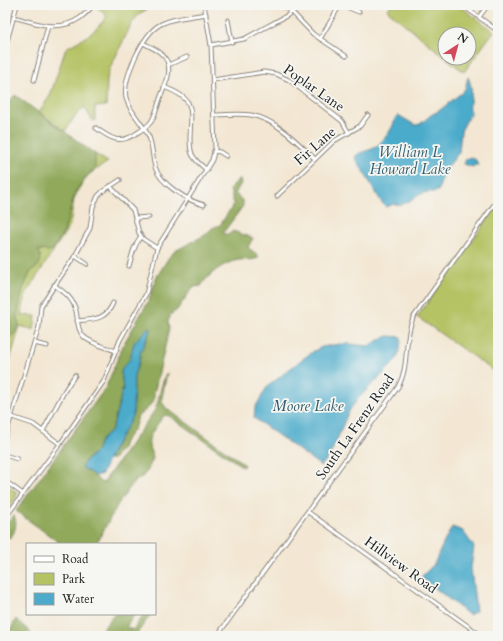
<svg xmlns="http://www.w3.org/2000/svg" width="503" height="641" font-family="Cardo,serif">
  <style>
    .green { fill: #b5c365; stroke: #687040 }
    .forest { fill: #90a95a; stroke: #56623b }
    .water { fill: #4cabcb; stroke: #346474 }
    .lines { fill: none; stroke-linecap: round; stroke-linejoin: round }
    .minor-casing { stroke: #888278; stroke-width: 5 }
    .minor { stroke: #fff; stroke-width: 3 }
    .labels { text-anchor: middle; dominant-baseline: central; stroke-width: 3.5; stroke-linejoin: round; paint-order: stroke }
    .street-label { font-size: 14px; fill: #1c1c1c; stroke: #f6f6f2 }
    .water-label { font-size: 15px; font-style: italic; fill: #325c6b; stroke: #f6f6f2 }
  </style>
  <rect width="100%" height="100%" fill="#f6f6f2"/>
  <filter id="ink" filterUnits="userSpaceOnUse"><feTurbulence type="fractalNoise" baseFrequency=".025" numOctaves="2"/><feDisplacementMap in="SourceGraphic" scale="8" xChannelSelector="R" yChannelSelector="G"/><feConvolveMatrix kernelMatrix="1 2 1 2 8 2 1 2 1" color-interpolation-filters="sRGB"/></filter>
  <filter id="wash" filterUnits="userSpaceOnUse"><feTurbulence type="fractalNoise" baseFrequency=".012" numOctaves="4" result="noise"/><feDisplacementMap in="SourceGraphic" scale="16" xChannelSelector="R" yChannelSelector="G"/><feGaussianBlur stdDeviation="0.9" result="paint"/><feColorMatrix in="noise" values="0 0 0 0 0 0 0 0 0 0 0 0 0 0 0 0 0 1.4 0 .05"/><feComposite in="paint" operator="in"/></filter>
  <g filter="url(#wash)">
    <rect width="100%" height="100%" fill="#f3e7d3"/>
    <!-- green -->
    <g class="green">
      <path d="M98,5H154L139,14L132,23L110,68L107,79L106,106L95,107V121H93L84,107L74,118L65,131L39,112L50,96L66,48C84,38 95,33 107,16L97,7Z"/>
      <path d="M391,5H458L494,31L464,72L446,58H469V34H445V57L387,10Z"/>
      <path d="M95,154L108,162L88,175L78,190L74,200L70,225L27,292L21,315L36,316L34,330L20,326L5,376V273Z"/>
      <path d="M498,205V374L417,317Z"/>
      <path d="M5,484L16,492L17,495L10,507L5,503Z"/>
    </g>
    <!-- forest -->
    <g class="forest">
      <path d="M15,95L95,154V167L76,190L64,232L52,250L49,251L38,250C43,260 41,266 31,271L23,289L17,316L19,326L16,332L5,342V189L11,176L10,174H8L5,180V163L8,160L5,158V109Z"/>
      <path d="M239,178L241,183L235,194C240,198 244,200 243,206L223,233L228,235L233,231L253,238L248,247C251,251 255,252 258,255V258C252,261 246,259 239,260C225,262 208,274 201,286L193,287L177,310L170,315L168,322L169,329L154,394V400L147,409L138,416L134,429L124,442L122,448L112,460L109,458L133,414L134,375L139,362L141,351L149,335L135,341L133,346L130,359L121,371L123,388L113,426L110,432L103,438L99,443L97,450L85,461L83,468L95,476L100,482L103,483L155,410C160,398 160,384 167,373L162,397V402L166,408L244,464L243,467L169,416L165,415C161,419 158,423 155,428C146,441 148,444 153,458L148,470L142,477L134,482L118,504L96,544H61L16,511L106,387L123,345L149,300L156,278L169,257L175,251L205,235L212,228L220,225L234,204L230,190Z"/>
      <path d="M14,515C17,523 16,530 11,537L5,538V526Z"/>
      <path d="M114,614H135L126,627L133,630L144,614H151L135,636H98Z"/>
      <path d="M16,619L31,633V636H5V630L11,629Z"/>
    </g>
    <!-- water -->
    <g class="water">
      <path d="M468,77C473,89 472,94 469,106L471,112L461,131L459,152L444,172L438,191L434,192H429L423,193L411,200L401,205L394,204L386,207L382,203L355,157C360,150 370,152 377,146C382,141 388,135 391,129C394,125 394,119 398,115L415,125L420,124L431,115L440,110L460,94L465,89Z"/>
      <path d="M471,157L476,160L478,165H475L473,167L464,164L466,159Z"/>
      <path d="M149,327L151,329L141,351L139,362L134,375L133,414L129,423L113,449L102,474L95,476L83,468L82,465L97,450L99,443L103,438L110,432L113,426L123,388L121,371L123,367L130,359L133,346L135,341Z"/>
      <path d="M388,336L401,337C401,344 400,351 397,358C394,364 387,369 383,374C372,385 360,395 351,408C340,426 337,450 321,466L254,418L255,408L267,387L301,360L314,351L322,347L339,344H350L368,346Z"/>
      <path d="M452,527L463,531L474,547L471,568L476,611L469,615L421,577L434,564L444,542Z"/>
    </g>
  </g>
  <g filter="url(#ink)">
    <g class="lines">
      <defs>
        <g id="minor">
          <path d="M282,5L292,12L313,34L346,56"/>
          <path d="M342,5L359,12"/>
          <path d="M462,5L498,31"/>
          <path d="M13,17C37,23 58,33 80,18C85,14 89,11 93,5"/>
          <path d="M479,17L488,5"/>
          <path d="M228,20L232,42"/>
          <path d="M320,39L340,5"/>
          <path d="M211,45L244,39L288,15L299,5"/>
          <path d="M5,48L17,5"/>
          <path d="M168,65L187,57"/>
          <path d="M34,80L48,26"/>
          <path d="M213,80L264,72L276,74L289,80L342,121L349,133"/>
          <path d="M164,87C196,99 191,108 190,138C190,144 190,149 192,154C195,161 201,165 207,170"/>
          <path d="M214,115C226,115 239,113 251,115C277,120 297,142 315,159"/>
          <path d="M96,128C111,139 120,145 137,133C142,130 147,127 151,122C156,114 158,104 161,96C165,85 172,73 167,61C162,51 152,48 143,43"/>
          <path d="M214,151L220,152L226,156"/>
          <path d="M110,186L133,210L139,233L143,239L157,248"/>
          <path d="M277,196L334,141L360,126L368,115"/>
          <path d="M204,205C188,201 160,184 155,167C152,157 153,147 149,137C143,123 130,113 126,98C122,79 143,33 161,24C174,17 191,17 206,14"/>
          <path d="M136,218L149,217"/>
          <path d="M75,256L87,264"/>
          <path d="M129,266C132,255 134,245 141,236"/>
          <path d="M54,285C64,292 73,298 76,311C78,320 77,330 84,337C92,344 106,347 116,351"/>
          <path d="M77,321C94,319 106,320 113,303"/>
          <path d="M34,343L47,346"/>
          <path d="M12,417L33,424L60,444"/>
          <path d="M43,431L65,390L75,375"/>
          <path d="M5,437L39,327L41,306L59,279L75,256L90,228L93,207L98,196L103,191L120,180"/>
          <path d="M5,455L17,459"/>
          <path d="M5,481L23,494"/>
          <path d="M308,512L482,636"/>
          <path d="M5,518L60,444L104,381L120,340L146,294L157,248L212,160L215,148L211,45L204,5"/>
          <path d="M217,636L398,387C410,366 403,341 413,318L498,199"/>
        </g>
      </defs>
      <!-- minor casing -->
      <use href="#minor" class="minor-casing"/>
      <!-- minor -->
      <use href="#minor" class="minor"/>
    </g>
  </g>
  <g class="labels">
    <!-- street labels -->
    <g class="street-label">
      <text transform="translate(314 88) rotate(35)">Poplar Lane</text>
      <text transform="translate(315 146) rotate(-41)">Fir Lane</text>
      <text transform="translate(355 427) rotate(-55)">South La Frenz Road</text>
      <text transform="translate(401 565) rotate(36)">Hillview Road</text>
    </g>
    <!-- water labels -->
    <g class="water-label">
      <text x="410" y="152">William L<tspan x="410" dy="17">Howard Lake</tspan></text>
      <text x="308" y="406">Moore Lake</text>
    </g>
  </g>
  <!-- margin -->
  <rect width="503" height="641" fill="none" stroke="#f6f6f2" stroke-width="20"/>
  <!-- legend -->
  <rect x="26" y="543" width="130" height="72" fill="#f6f6f2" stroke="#9f9f9c"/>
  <rect x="34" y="556" width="20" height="6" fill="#ffffff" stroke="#9f9f9c"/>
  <text x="62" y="563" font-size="12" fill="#1c1c1c">Road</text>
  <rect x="34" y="573" width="20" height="12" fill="#b5c365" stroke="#9f9f9c"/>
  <text x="62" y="583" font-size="12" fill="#1c1c1c">Park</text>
  <rect x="34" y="593" width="20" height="12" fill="#4cabcb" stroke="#9f9f9c"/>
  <text x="62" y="603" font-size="12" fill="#1c1c1c">Water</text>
  <!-- north arrow -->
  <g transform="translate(457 46) rotate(36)"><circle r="19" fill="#f6f6f2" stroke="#9f9f9c"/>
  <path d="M0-3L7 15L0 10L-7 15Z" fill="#d1495b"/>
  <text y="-6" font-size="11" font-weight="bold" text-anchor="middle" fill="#1c1c1c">N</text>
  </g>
</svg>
